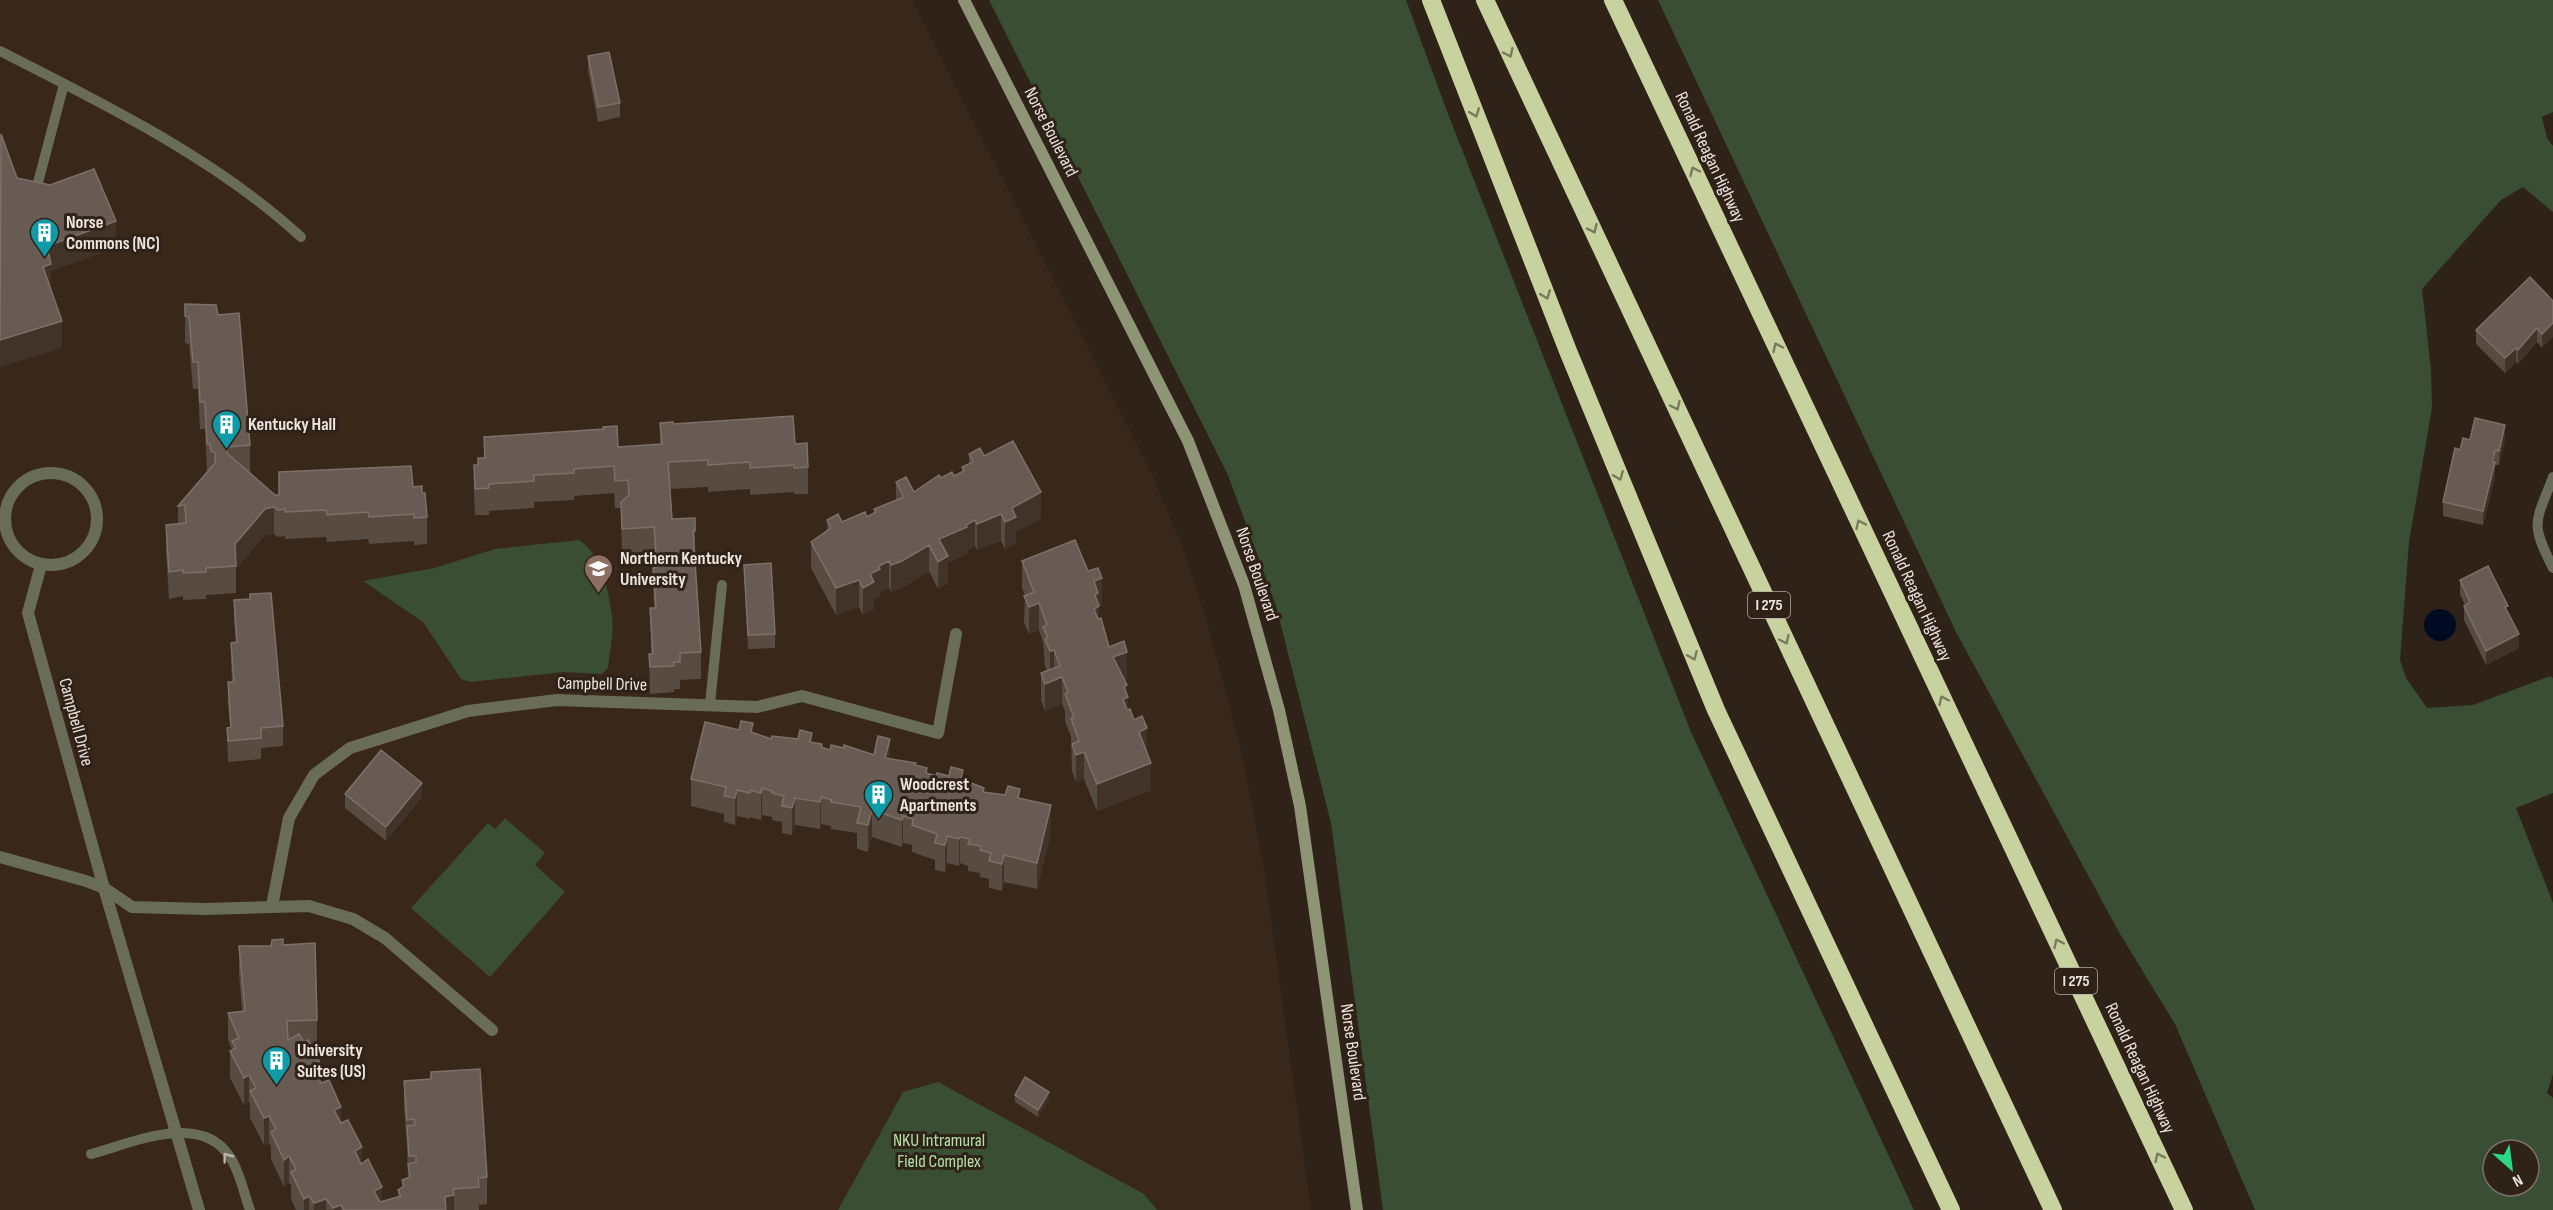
<svg xmlns="http://www.w3.org/2000/svg" width="2553" height="1210" font-family="'Sofia Sans Condensed',sans-serif">
  <style>
    .built { fill: #39271a }
    .green { fill: #394e33; fill-rule: evenodd }
    .water { fill: #000a20 }
    .lines { fill: none; stroke-linecap: round; stroke-linejoin: round }
    .lane { stroke: #686c59; stroke-width: 10 }
    .street { stroke: #686c59; stroke-width: 12 }
    .secondary { stroke: #8e9575; stroke-width: 12 }
    .highway { stroke: #c7d29f; stroke-width: 18 }
    .wall { fill: #584b42 }
    .shaded-wall { fill: #41332a }
    .building { fill: #685b53; stroke: #7d7068; stroke-width: 1.5 }
    .oneway { stroke: #7a7a5c }
    .oneway2 { stroke: #b8b4a9 }
    .labels { text-anchor: middle; dominant-baseline: central; stroke-width: 6; stroke-linejoin: round; paint-order: stroke }
    .shield { fill: #2e2219; stroke: #b4aaa3; stroke-width: 1.5 }
    .shield-label { font-size: 16px; font-weight: bold; fill: #ede4de }
    .street-label { font-size: 18px; fill: #ede4de; stroke: #2e2219 }
    .poi-label { font-size: 18px; font-weight: bold; fill: #ede4de; stroke: #2e2219; text-anchor: start }
    .park-label { font-size: 18px; fill: #b1e2a4; stroke: #2e2219 }
  </style>
  <rect width="100%" height="100%" fill="#2e2219"/>
  <!-- built -->
  <path class="built" d="M0,0H912L1152,474L1186,556L1210,633L1242,754L1264,869L1311,1210H0Z"/>
  <!-- green -->
  <g class="green">
    <path d="M989,0H1406L1448,114L1691,732L1914,1210H1383L1331,823L1276,606L1228,475Z"/>
    <path d="M1658,0H2553V112L2542,117L2547,138L2553,146V212L2523,187L2501,200L2422,289L2431,369L2432,408L2409,542L2400,660L2406,678L2427,708L2473,705L2550,676L2553,678V793L2516,808L2553,903V1074L2547,1093L2553,1098V1210H2255L2175,1024L2120,934L1956,632ZM2493,1150H2529V1186H2493Z"/>
    <path d="M579,540C601,553 609,591 612,616C614,632 610,651 608,668L602,674L564,672L470,682L461,679L423,622L363,581L434,568L495,549Z"/>
    <path d="M505,818L545,853L535,865L565,892L490,977L411,908L488,823L495,829Z"/>
    <path d="M938,1082L1144,1194L1157,1210H838L903,1092Z"/>
  </g>
  <!-- water -->
  <circle class="water" cx="2440" cy="625" r="16"/>
  <g class="lines">
    <!-- lane -->
    <g class="lane">
      <path d="M0,51C101,102 218,160 301,237"/>
      <path d="M35,194L64,84"/>
      <path d="M2553,477C2535,524 2530,522 2553,568"/>
      <path d="M710,704L722,585"/>
      <path d="M91,1154C132,1143 201,1111 230,1157C240,1172 244,1194 250,1210"/>
    </g>
    <!-- street -->
    <g class="street">
      <circle cx="51" cy="519" r="46"/>
      <path d="M41,565L28,613L104,888L199,1210"/>
      <path d="M0,857L86,881L104,888L132,907L205,909L309,906L353,919L385,938L492,1030"/>
      <path d="M272,906L289,818L314,775L350,748L468,711L557,700L757,707L802,696L938,733L956,634"/>
    </g>
    <!-- secondary -->
    <path class="secondary" d="M964,0L1188,441L1244,585L1279,710L1300,806L1357,1210"/>
    <!-- highway -->
    <g class="highway">
      <path d="M1431,0L1568,351L1716,710L1951,1210"/>
      <path d="M1485,0L2053,1210"/>
      <path d="M1613,0L2184,1210"/>
    </g>
  </g>
  <!-- wall -->
  <g class="wall">
    <path d="M588,56L620,103V117L598,122L588,70Z"/>
    <path d="M2553,301L2542,348L2537,342L2518,364L2516,362L2505,373L2476,344V330Z"/>
    <path d="M185,304L218,315L250,445V472L275,495H279V472L413,487L422,493L427,517V544L414,545V541L369,544L368,539L327,542L326,537L285,539V536L278,537L274,534L265,535L236,569V593L206,595V599L183,600V596L169,599L166,552V525L178,524V506L208,471H207L205,429H200L198,389H193L189,344L185,343Z"/>
    <path d="M660,423L795,444L808,467V494H794V492L750,495V489L708,492V487L670,489L672,519L695,531V558L701,652V679L680,680V689H674V692L650,694L649,654H651L650,608H654L653,568L655,567L654,554L622,556L621,508H615L614,493L574,496V500L534,502V508L489,511V515H475L474,492V465H478L484,458V437L618,447L660,445Z"/>
    <path d="M2505,439L2499,465H2495V476L2483,525L2443,516V502L2460,450L2470,440Z"/>
    <path d="M969,454L984,456L1041,519L1016,532V543L1005,549L1001,541L977,550L975,546L967,551V554L948,562V583L938,589L929,571L902,588L891,592L889,588L880,592V596L874,599V609L863,615L859,607L836,615L811,568V542L827,531V520L842,522L867,517L874,513V509L896,500V482L914,492L941,478L954,476L962,472V467L969,464Z"/>
    <path d="M1022,561L1102,605L1099,606V618L1109,647L1127,679L1124,680L1127,695L1128,709L1147,752L1151,790L1097,811L1084,779L1076,782L1072,771L1071,737L1065,721V711L1062,704L1045,711L1041,700V673L1047,671L1045,666L1043,642L1039,630L1029,634L1024,622L1025,595L1022,588Z"/>
    <path d="M744,565L775,634V648L748,649Z"/>
    <path d="M2460,580L2508,613L2519,648L2486,665L2464,620V606L2465,605L2460,594Z"/>
    <path d="M234,600L283,726V746L261,748V759L228,762L227,728L230,727L228,703V682H232L231,663V643L236,642L234,621Z"/>
    <path d="M739,730L753,733L771,739L812,742L822,748L830,750L874,755L890,759L916,765L927,773L963,780L984,792L1020,798L1051,832L1037,889L1004,882L1002,891L989,888V879L980,877V873L968,871V866L960,863L959,866L947,863L945,872L935,870V860L912,852V845L903,843L902,847L872,837L868,852L857,849V833L831,829V826L821,824L820,829L795,825L792,835L782,833V822L772,820V817L762,815L761,820L750,817V819L737,816L735,825L724,822V814L691,806V779Z"/>
    <path d="M345,794L422,797L386,841L345,808Z"/>
    <path d="M283,945L317,1020V1047H312L321,1082L382,1202L398,1197V1190L402,1187V1180L408,1178L407,1146L404,1108V1081L487,1177V1204L479,1205V1210H296L291,1199V1185L289,1183L284,1187L271,1159V1146L269,1143L264,1145L250,1118V1104L249,1102L244,1105L230,1078V1051L232,1049L228,1040V1013L242,1011L239,973V946H271Z"/>
    <path d="M1015,1095L1049,1099L1038,1117L1015,1102Z"/>
  </g>
  <!-- shaded-wall -->
  <g class="shaded-wall">
    <path d="M116,221V248L51,271V290L43,267L47,246Z"/>
    <path d="M62,321V348L0,367V340Z"/>
    <path d="M2553,323V337L2542,348V334Z"/>
    <path d="M2537,328V342L2518,364V350Z"/>
    <path d="M2516,348V362L2505,373V358Z"/>
    <path d="M2505,425V439L2499,465V451Z"/>
    <path d="M2495,450V476L2483,525V511Z"/>
    <path d="M1041,492V519L1016,532V543L1005,549V522L1012,508Z"/>
    <path d="M274,507V534L265,535L236,569L235,544L265,509Z"/>
    <path d="M1001,514V541L977,550V524Z"/>
    <path d="M975,520V546L967,551V554L948,562V583L938,589L939,539Z"/>
    <path d="M929,545V571L902,588L891,592V565Z"/>
    <path d="M889,561V588L880,592V596L874,599V609L863,615V588L870,574L879,566Z"/>
    <path d="M1102,578V605L1098,607L1099,606V633L1094,635V581Z"/>
    <path d="M859,580V607L836,615V588Z"/>
    <path d="M1039,603V630L1029,634V607Z"/>
    <path d="M2519,634V648L2486,665V651Z"/>
    <path d="M1054,650V677L1050,678V651Z"/>
    <path d="M1127,652V679L1113,684V657Z"/>
    <path d="M1062,677V704L1045,711V684Z"/>
    <path d="M1127,685V698L1128,697V724L1123,699L1124,687Z"/>
    <path d="M1147,728V755L1139,732Z"/>
    <path d="M890,739V766L885,758Z"/>
    <path d="M1084,752V779L1076,782V755Z"/>
    <path d="M1151,763V790L1097,811V784Z"/>
    <path d="M422,783V797L386,841V827Z"/>
    <path d="M762,788V815L761,820V793Z"/>
    <path d="M737,790V816L735,825V798Z"/>
    <path d="M821,797V824L820,829V802Z"/>
    <path d="M795,798V825L792,835V808Z"/>
    <path d="M1051,805V832L1037,889V863Z"/>
    <path d="M872,810V837L868,852V825Z"/>
    <path d="M903,816V843L902,847V820Z"/>
    <path d="M947,836V863L945,872V845Z"/>
    <path d="M960,837V863L959,866V839Z"/>
    <path d="M1004,855V882L1002,891V864Z"/>
    <path d="M321,1065V1092L314,1069Z"/>
    <path d="M249,1075V1102L244,1105V1078Z"/>
    <path d="M1049,1092V1099L1038,1117V1110Z"/>
    <path d="M341,1107V1134L334,1110Z"/>
    <path d="M269,1116V1143L264,1145V1118Z"/>
    <path d="M362,1147V1174L355,1151Z"/>
    <path d="M289,1156V1183L284,1187V1160Z"/>
    <path d="M382,1187V1210L374,1191Z"/>
    <path d="M454,1195V1210H445V1197Z"/>
    <path d="M309,1196V1210H304V1199Z"/>
    <path d="M326,1199V1210H314V1203Z"/>
    <path d="M341,1205V1210H333V1208Z"/>
  </g>
  <!-- building -->
  <g class="building">
    <path d="M609,52L620,103L598,107L588,56Z"/>
    <path d="M1,134L17,178L50,185L94,169L116,221L47,246L51,264L43,267L62,321L0,340Z"/>
    <path d="M2530,277L2553,301V323L2542,334L2537,328L2518,350L2516,348L2505,358L2476,330Z"/>
    <path d="M185,304L216,305L218,315L239,313L250,445L227,447V453L275,495H279V472L411,466L413,487L422,486V493H425L427,517L414,518V514L369,517L368,512L327,515L326,510L285,512V509L278,510L274,507L265,509L235,544L236,566L206,568V572L183,573V570L169,572L166,525L186,523L185,505L178,506L215,463V453L211,451L210,444H207L205,402H200L198,362H193L189,317L185,316Z"/>
    <path d="M793,416L795,444L807,443L808,467L794,468V465L750,468V462L708,465V460L668,462L672,519L695,518V531H693L701,652L680,653V662H674V666L650,667L649,654H653L650,608H656L653,568L657,567L654,527L622,529L621,502L629,495L628,480L615,481L614,466L574,469V473L534,475V481L489,484V488L475,489L474,465H478V458H485L484,437L604,429L603,427L617,426L618,447L662,444L660,423L673,422V424Z"/>
    <path d="M2475,418L2505,425L2499,451L2495,450L2493,462H2495L2483,511L2443,502L2455,448L2460,450L2463,438L2470,440Z"/>
    <path d="M1013,441L1041,492L1012,508L1016,517L1005,522L1001,514L977,524L975,520L966,525L967,527L939,539L948,556L938,562L929,545L902,561L891,565L889,561L879,566L880,569L870,574L874,582L863,588L859,580L836,588L811,542L831,528L827,520L838,514L842,522L865,512L867,517L876,512L874,509L904,497L896,482L906,477L914,492L939,475L941,478L952,472L954,476L964,471L962,467L973,462L969,454L980,448L984,456Z"/>
    <path d="M1075,540L1088,571L1098,568L1102,578L1094,581L1098,593L1095,595L1099,606L1094,609L1098,619L1101,618L1109,647L1124,641L1127,652L1113,657L1127,685L1124,687L1128,697L1123,699L1127,710L1130,709L1134,720L1142,716L1147,728L1139,732L1151,763L1097,784L1084,752L1076,755L1072,744L1079,741L1071,718L1074,717L1065,694L1068,692L1062,677L1045,684L1041,673L1060,666L1054,650L1050,651L1045,639L1048,638L1043,627L1047,625L1039,603L1029,607L1024,596L1034,592L1022,561Z"/>
    <path d="M771,563L775,634L748,635L744,565Z"/>
    <path d="M2488,566L2508,606L2505,607L2519,634L2486,651L2464,606L2470,602L2460,580Z"/>
    <path d="M271,593L283,726L261,728V738L228,741L227,728L231,727L228,682H234L231,643L237,642L234,600L250,599V594Z"/>
    <path d="M741,721L753,723L751,732L771,739L772,736L798,739L800,730L812,733L810,742L822,744L821,747L830,750L831,745L844,748V745L874,755L878,736L890,739L885,758L916,763L915,765L927,768L926,773L936,776L937,773L949,776L951,767L963,770L961,779L984,788L983,792L1005,795L1008,786L1020,789L1018,798L1051,805L1037,863L1004,855L1002,864L989,861L991,853L980,850L981,846L968,844L970,839L960,837L959,839L947,836L945,845L935,843L937,834L912,825L913,819L903,816L902,820L872,810L868,825L857,823L861,807L831,802L832,800L821,797L820,802L795,798L792,808L782,806L784,796L772,793V791L762,788L761,793L750,790V793L737,790L735,798L724,796L726,787L691,779L705,722L739,730Z"/>
    <path d="M381,750L422,783L386,827L345,794Z"/>
    <path d="M283,939V945L315,943L317,1020L287,1021L288,1040L299,1034L304,1042L308,1040L321,1065L314,1069L321,1083L329,1080L341,1107L334,1110L341,1123L348,1120L362,1147L355,1151L361,1164L368,1159L382,1187L374,1191L380,1202L401,1196L398,1190L404,1186L402,1180L410,1177L408,1164L416,1162V1156H409L407,1126L415,1125L414,1119L407,1120L404,1081L431,1079V1072L480,1069L487,1177L478,1178L479,1187L453,1189L454,1195L445,1197L446,1210H344L341,1205L333,1208L326,1199L314,1203L309,1196L304,1199L291,1172L296,1169L289,1156L284,1160L271,1132L276,1129L269,1116L264,1118L250,1091L256,1088L249,1075L244,1078L230,1051L236,1048L232,1041L239,1038L228,1013L245,1011L239,946H271L272,940Z"/>
    <path d="M1025,1077L1049,1092L1038,1110L1015,1095Z"/>
  </g>
  <!-- one-way arrows -->
  <defs><path id="oneway-chevron" d="M-2-3.5L2.5 0L-2 3.5" fill="none" stroke-width="1.6" stroke-linecap="round" stroke-linejoin="round" transform="scale(1.5)"/></defs>
  <g class="oneway">
    <use href="#oneway-chevron" transform="translate(1509 53) rotate(65)"/>
    <use href="#oneway-chevron" transform="translate(1475 113) rotate(69)"/>
    <use href="#oneway-chevron" transform="translate(1694 171) rotate(-115)"/>
    <use href="#oneway-chevron" transform="translate(1593 229) rotate(65)"/>
    <use href="#oneway-chevron" transform="translate(1546 295) rotate(69)"/>
    <use href="#oneway-chevron" transform="translate(1777 347) rotate(-115)"/>
    <use href="#oneway-chevron" transform="translate(1676 406) rotate(65)"/>
    <use href="#oneway-chevron" transform="translate(1619 476) rotate(68)"/>
    <use href="#oneway-chevron" transform="translate(1860 524) rotate(-115)"/>
    <use href="#oneway-chevron" transform="translate(1785 640) rotate(65)"/>
    <use href="#oneway-chevron" transform="translate(1693 656) rotate(67)"/>
    <use href="#oneway-chevron" transform="translate(1943 700) rotate(-115)"/>
    <use href="#oneway-chevron" transform="translate(2058 943) rotate(-115)"/>
    <use href="#oneway-chevron" transform="translate(2159 1157) rotate(-115)"/>
  </g>
  <use class="oneway2" href="#oneway-chevron" transform="translate(227 1157) rotate(-127)"/>
  <!-- icons -->
  <defs>
    <symbol id="building-pin" viewBox="-11 -11 22 30"><path d="M0 17L-7.5 6A9.5 9.5 0 1 1 7.5 6Z" fill="#0f9aa8" stroke="#2e2219"/><path d="M-4-6H4V6H1V3H-1V6H-4ZM-2.5-4.3h1.7v1.8h-1.7ZM.8-4.3h1.7v1.8H.8ZM-2.5-1h1.7V.8h-1.7ZM.8-1h1.7V.8H.8Z" fill="#fff"/></symbol>
    <symbol id="university-pin" viewBox="-11 -11 22 30"><path d="M0 17L-7.5 6A9.5 9.5 0 1 1 7.5 6Z" fill="#8d6e63" stroke="#2e2219"/><path d="M0-5L7-2L0 1L-7-2ZM-4 1L0 2.5L4 1V4Q0 6-4 4Z" fill="#fff"/></symbol>
  </defs>
  <g fill-rule="evenodd">
    <use href="#building-pin" x="28" y="216" width="33" height="45"/>
    <use href="#building-pin" x="210" y="408" width="33" height="45"/>
    <use href="#university-pin" x="582" y="552" width="33" height="45"/>
    <use href="#building-pin" x="862" y="778" width="33" height="45"/>
    <use href="#building-pin" x="260" y="1044" width="33" height="45"/>
  </g>
  <g class="labels">
    <!-- shield labels -->
    <g class="shield">
      <rect x="1748" y="592" width="42" height="26" rx="4.5"/>
      <rect x="2055" y="968" width="42" height="26" rx="4.5"/>
    </g>
    <g class="shield-label">
      <text x="1769" y="605">I 275</text>
      <text x="2076" y="981">I 275</text>
    </g>
    <!-- street labels -->
    <g class="street-label">
      <text transform="translate(1051 132) rotate(63)">Norse Boulevard</text>
      <text transform="translate(1710 157) rotate(65)">Ronald Reagan Highway</text>
      <text transform="translate(1257 574) rotate(71)">Norse Boulevard</text>
      <text transform="translate(1917 596) rotate(65)">Ronald Reagan Highway</text>
      <text transform="translate(602 684) rotate(1)">Campbell Drive</text>
      <text transform="translate(76 722) rotate(75)">Campbell Drive</text>
      <text transform="translate(1353 1052) rotate(82)">Norse Boulevard</text>
      <text transform="translate(2140 1068) rotate(65)">Ronald Reagan Highway</text>
    </g>
    <!-- poi labels -->
    <g class="poi-label">
      <text x="66" y="222">Norse<tspan x="66" dy="21">Commons (NC)</tspan></text>
      <text x="248" y="424">Kentucky Hall</text>
      <text x="620" y="558">Northern Kentucky<tspan x="620" dy="21">University</tspan></text>
      <text x="900" y="784">Woodcrest<tspan x="900" dy="21">Apartments</tspan></text>
      <text x="297" y="1050">University<tspan x="297" dy="21">Suites (US)</tspan></text>
    </g>
    <!-- park labels -->
    <g class="park-label">
      <text x="939" y="1140">NKU Intramural<tspan x="939" dy="21">Field Complex</tspan></text>
    </g>
  </g>
  <!-- north arrow -->
  <g transform="translate(2511 1168) rotate(152)"><circle r="28" fill="#2e2219" stroke="#7a7068" stroke-width="1.5"/>
  <path d="M0-4.5L10 22L0 15L-10 22Z" fill="#29d885"/>
  <text y="-9" font-size="16" font-weight="bold" text-anchor="middle" fill="#ede4de">N</text>
  </g>
</svg>
